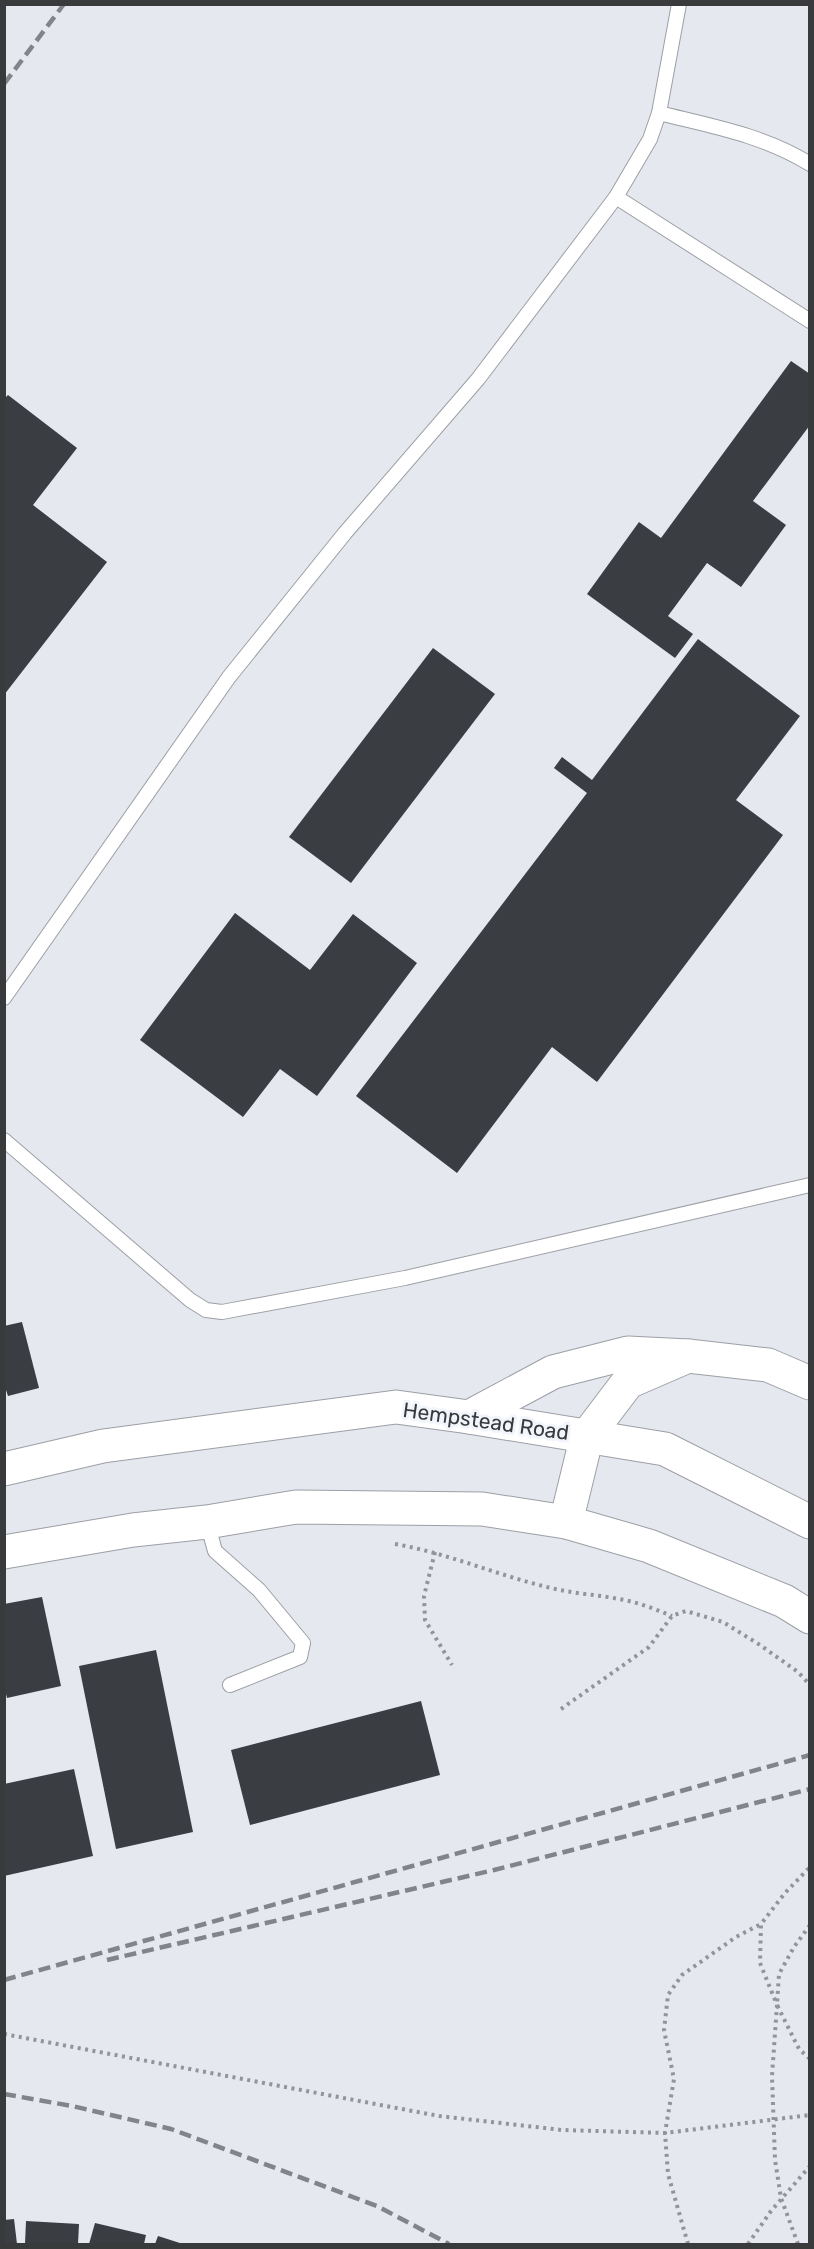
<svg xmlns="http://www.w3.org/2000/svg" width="814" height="2249" font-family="Rubik,sans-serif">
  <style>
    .building { fill: #3a3d42 }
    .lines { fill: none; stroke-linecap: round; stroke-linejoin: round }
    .service-casing { stroke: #9c9fa5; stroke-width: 16 }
    .tertiary-casing { stroke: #9c9fa5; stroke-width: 35 }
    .secondary-casing { stroke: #9c9fa5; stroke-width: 35 }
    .path { stroke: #929499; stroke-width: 4; stroke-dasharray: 3 4.5; stroke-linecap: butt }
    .service { stroke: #fff; stroke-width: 14 }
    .tertiary { stroke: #fff; stroke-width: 33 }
    .secondary { stroke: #fff; stroke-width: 33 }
    .rail { stroke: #818488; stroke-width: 4.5; stroke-dasharray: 12 6; stroke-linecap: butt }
    .labels { text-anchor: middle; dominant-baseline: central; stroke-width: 6; stroke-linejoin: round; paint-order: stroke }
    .street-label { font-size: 21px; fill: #383a3c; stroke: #f2f6fc }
  </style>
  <rect width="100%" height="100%" fill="#e5e8ef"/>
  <!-- building -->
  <g class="building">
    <path d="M791,361L810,374V425L753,501L786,525L741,587L707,563L668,616L693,634L675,658L587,594L639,522L661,538Z"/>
    <path d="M8,395L77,448L33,505L107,562L4,695V399Z"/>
    <path d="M698,639L800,716L736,800L783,835L597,1082L552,1047L457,1173L356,1096L587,793L554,768L562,757L592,780Z"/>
    <path d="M433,648L495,694L351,883L289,837Z"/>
    <path d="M235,913L310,970L353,914L417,963L317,1096L280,1069L243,1117L140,1040Z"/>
    <path d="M22,1322L39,1388L8,1396L4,1384V1326Z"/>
    <path d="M42,1597L61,1686L7,1698L4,1686V1604Z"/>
    <path d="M156,1650L193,1832L116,1849L79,1666Z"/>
    <path d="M421,1701L440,1775L250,1825L231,1750Z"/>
    <path d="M74,1769L93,1856L4,1876V1784Z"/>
    <path d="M14,2219L17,2244H4V2220Z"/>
    <path d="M26,2221L79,2224L78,2244H25Z"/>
    <path d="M95,2223L146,2235L144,2244H89Z"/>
    <path d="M158,2236L183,2244H155Z"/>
  </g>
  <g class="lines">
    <defs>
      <g id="service">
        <path d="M659,113C711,126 763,135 810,164"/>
        <path d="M616,197L810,321"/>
        <path d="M4,998L229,677L345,533L478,379L616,197L650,139L659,113L679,4"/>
        <path d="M4,1140L190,1300L206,1310L222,1312L405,1278L810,1185"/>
        <path d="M207,1522L215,1551L259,1590L303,1643L300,1657L230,1685"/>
      </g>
      <path id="tertiary" d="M566,1522L587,1436L628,1382L688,1356L768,1365L810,1383"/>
      <g id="secondary">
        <path d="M469,1417L553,1372L628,1353L688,1356"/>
        <path d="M4,1469L103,1446L396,1407L469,1417L665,1449L810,1522"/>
        <path d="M4,1552L133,1530L207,1522L296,1507L482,1509L566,1522L649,1546L784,1601L810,1617"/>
      </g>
    </defs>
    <!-- service casing -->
    <use href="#service" class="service-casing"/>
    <!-- tertiary casing -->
    <use href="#tertiary" class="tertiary-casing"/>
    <!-- secondary casing -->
    <use href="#secondary" class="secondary-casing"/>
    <!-- path -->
    <g class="path">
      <path d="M395,1544C452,1554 503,1578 560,1590C579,1594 599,1595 619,1599C637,1602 655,1609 672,1616"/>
      <path d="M435,1552L424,1596L425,1620L452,1665"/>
      <path d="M561,1709L649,1647L672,1616L686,1611L723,1622L760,1645L798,1672L810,1685"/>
      <path d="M810,1925L794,1947L779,1974L777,2005L799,2049L810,2059"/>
      <path d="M4,2034L439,2116L562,2130L665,2133L810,2115"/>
      <path d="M688,2244L668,2174L665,2133L674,2079L664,2030L668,1995L682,1975L736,1937L761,1924"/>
      <path d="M748,2244L771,2211L810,2166"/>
      <path d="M798,2244L781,2198L775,2160L772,2076L777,2005L760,1963L761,1924L785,1893L810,1867"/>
    </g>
    <!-- service -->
    <use href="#service" class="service"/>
    <!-- tertiary -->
    <use href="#tertiary" class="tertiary"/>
    <!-- secondary -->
    <use href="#secondary" class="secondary"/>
    <!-- rail -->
    <g class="rail">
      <path d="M4,84L64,4"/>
      <path d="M107,1960L494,1870L810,1789"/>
      <path d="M4,1980L810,1755"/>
      <path d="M4,2094L72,2106L171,2129L377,2206L449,2244"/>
    </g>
  </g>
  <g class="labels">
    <!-- street labels -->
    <g class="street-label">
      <text transform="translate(486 1421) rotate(8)">Hempstead Road</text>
    </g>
  </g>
  <!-- border -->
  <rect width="814" height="2249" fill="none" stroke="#383a3c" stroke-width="12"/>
</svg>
